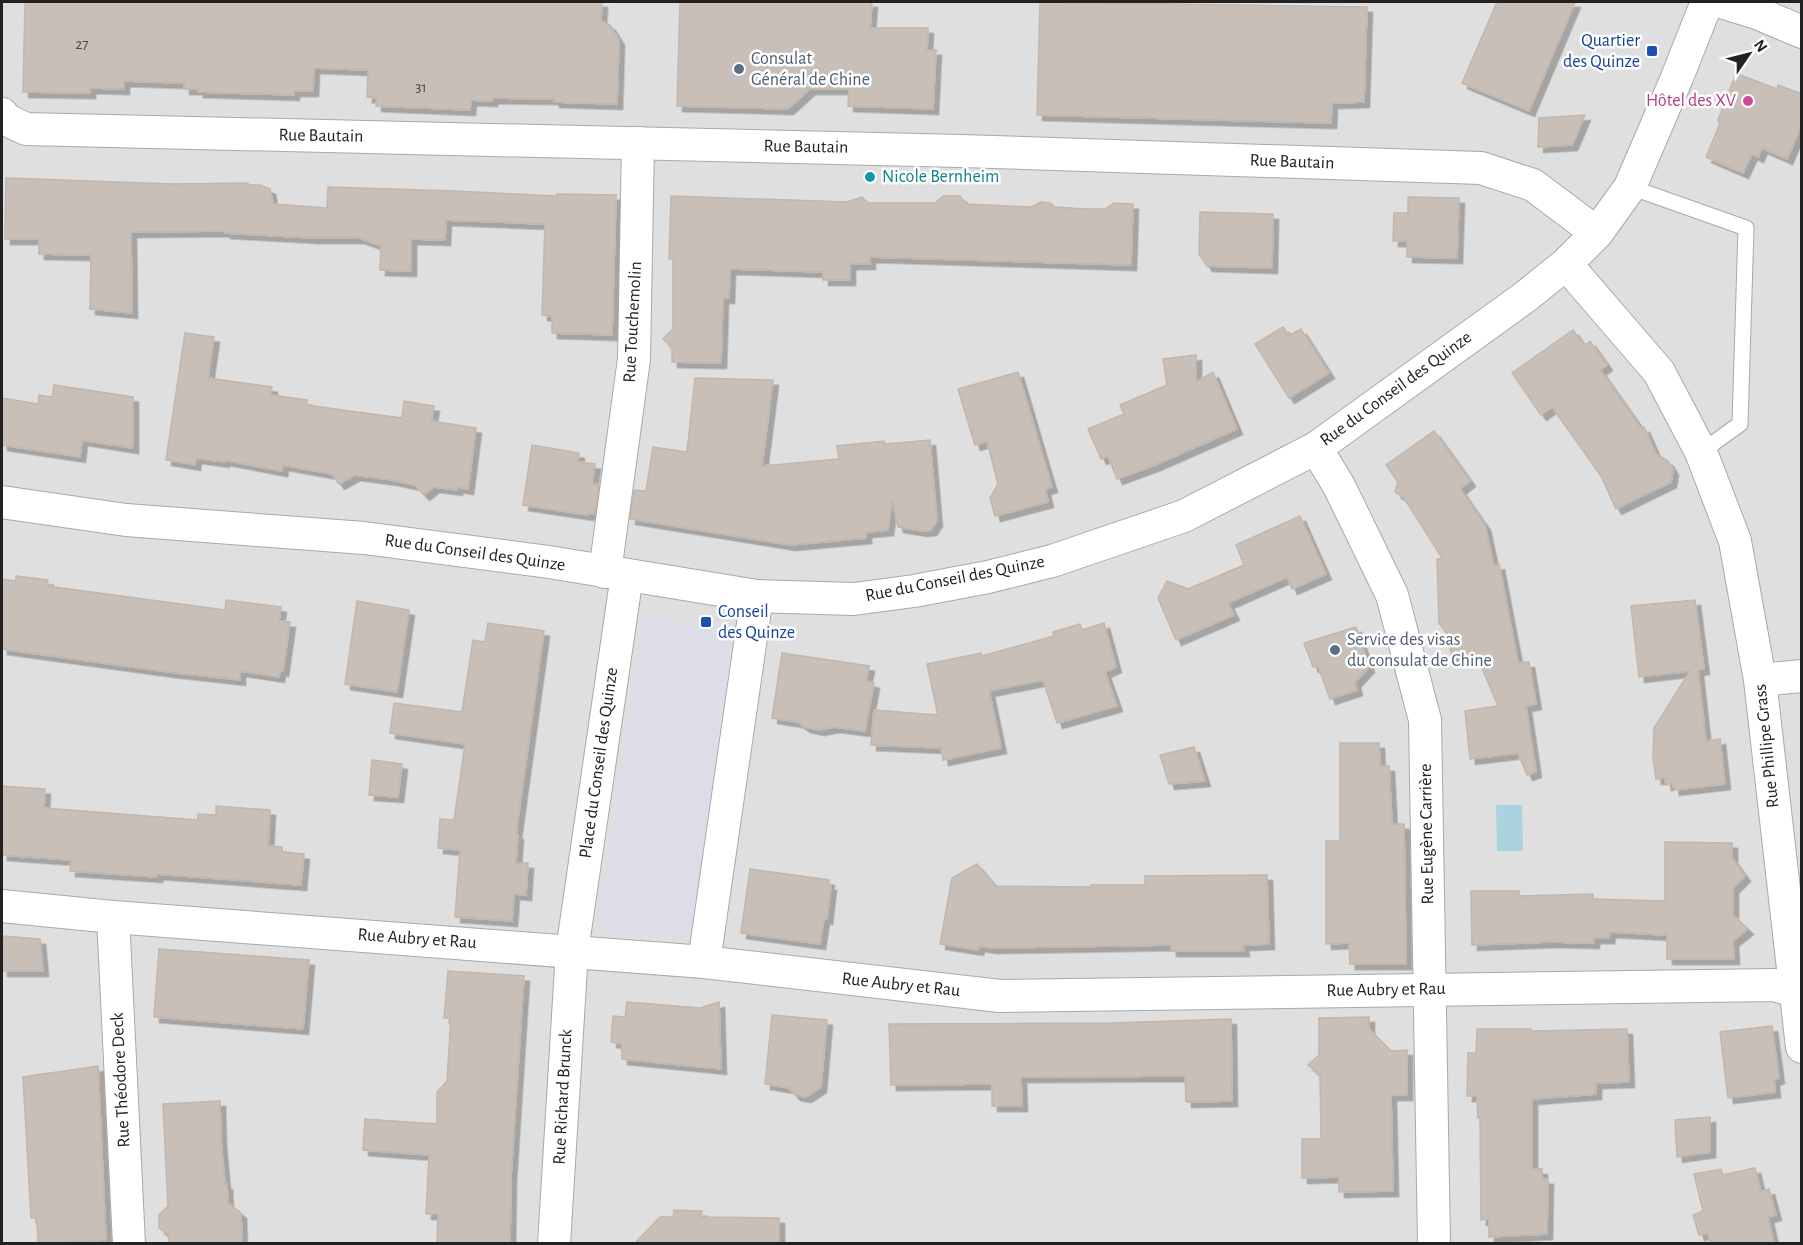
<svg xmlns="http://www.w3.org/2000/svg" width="1803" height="1245" font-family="'Alegreya Sans',sans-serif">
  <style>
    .residential { fill: #e0dfdf }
    .plaza { fill: #dddde8 }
    .water { fill: #aad3df }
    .building { fill: #c7bfb8; stroke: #c4b6ab; stroke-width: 1.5; filter: url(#shadow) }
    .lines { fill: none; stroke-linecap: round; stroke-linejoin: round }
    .lane-casing { stroke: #a9a9a9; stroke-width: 17 }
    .street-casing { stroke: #a9a9a9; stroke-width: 34 }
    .lane { stroke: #fff; stroke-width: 15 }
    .street { stroke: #fff; stroke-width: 32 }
    .transit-dot { fill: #1a4fb4; stroke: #fff; stroke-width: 2 }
    .service-dot { fill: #5c6f8a; stroke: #fff; stroke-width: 2 }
    .hotel-dot { fill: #d1479c; stroke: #fff; stroke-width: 2 }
    .culture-dot { fill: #0f9aa8; stroke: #fff; stroke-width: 2 }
    .labels { text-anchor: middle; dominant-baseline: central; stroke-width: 5; stroke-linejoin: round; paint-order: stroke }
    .number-label { font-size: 15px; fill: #4b4948 }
    .transit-label { font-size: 18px; fill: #164399; stroke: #fff; text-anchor: end }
    .service-label { font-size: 18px; fill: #4e5e75; stroke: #fff; text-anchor: start }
    .hotel-label { font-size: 18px; fill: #b23c85; stroke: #fff; text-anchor: end }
    .street-label { font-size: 18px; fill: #222; stroke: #fff }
    .culture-label { font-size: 18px; fill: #0d838f; stroke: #fff; text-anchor: start }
  </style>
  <defs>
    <filter id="shadow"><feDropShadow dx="5.5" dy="5.5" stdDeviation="0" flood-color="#0004"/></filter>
  </defs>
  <rect width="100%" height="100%" fill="#f2efe9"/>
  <!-- residential -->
  <rect class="residential" x="2" y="2" width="1799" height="1241"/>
  <!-- plaza -->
  <path class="plaza" d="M643,616L734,630L691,928L680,939L608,933L599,920Z"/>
  <!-- water -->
  <path class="water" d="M1496,805H1522L1523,851H1497Z"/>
  <!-- building -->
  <g class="building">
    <path d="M25,2H602L601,21L610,25L619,40L617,104L554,102V99L492,98V101L471,100L470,110L376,106L377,98L367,97L368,70L314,68L313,91H294V95L198,92V89H184V83L124,81V89L90,88V93L23,92Z"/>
    <path d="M680,2H872L870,28H928L927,50H936L933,109L848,106L849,89H810L788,109L677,106Z"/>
    <path d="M1040,2L1367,7L1364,102L1332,103L1331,123L1037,115Z"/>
    <path d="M1497,2H1575L1529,111L1462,83Z"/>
    <path d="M1738,74L1777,89L1778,85L1802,94V124L1787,159L1762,148L1758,157L1752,154L1743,173L1706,157L1720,123L1718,120L1735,76L1737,77Z"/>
    <path d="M1585,115L1572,145L1538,147L1539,118Z"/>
    <path d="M6,178L172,184L248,183V185H260L270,189L273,204L327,208L328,187L456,191L557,196V194L616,195L612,335L552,333V316L542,315L545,224L446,220L445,240L411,239V271L380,270L381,246L359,238H313L225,233V231L131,232L132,313L90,309L91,255L39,254V239H5Z"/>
    <path d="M671,196L847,202L862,197L868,203H935L943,196H960L966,204L1031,207L1041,202L1050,203L1055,207L1086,209H1105L1114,203L1133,204L1131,265L870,257V264H850V280H823V272L730,269L729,298H723L721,363L672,362V348L663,339L673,329V259H669Z"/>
    <path d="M1408,197L1459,198L1457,258L1407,257V241H1393L1394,213H1408Z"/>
    <path d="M1200,212L1273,214L1272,268L1207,266L1199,254Z"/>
    <path d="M1283,327L1289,336L1301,329L1329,373L1289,398L1255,344Z"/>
    <path d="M1573,330L1584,346L1590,341L1607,365L1600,370L1641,428L1644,427L1656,454L1668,461L1673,470L1671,482L1616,509L1601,476L1552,407L1541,415L1512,373Z"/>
    <path d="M185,333L214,337L208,378L272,387L271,395L307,400L306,405L402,418L404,401L434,406L431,421L476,428L468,489L457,487V490L434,487L424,495L415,485L392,480L355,475L339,484L332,474L283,465L282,471L224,460V462L196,458L195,465L166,460Z"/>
    <path d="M1196,355V382L1213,372L1237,429L1155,465L1117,479L1108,456L1101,459L1088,429L1124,414L1120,405L1167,385L1163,359Z"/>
    <path d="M1018,372L1052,487L1045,489L1048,502L995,516L990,498L998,484L987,441L975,445L958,389Z"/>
    <path d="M695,378L773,380L762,466L839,459L837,446L884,441L885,444L930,440L937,521L931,530L922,531L898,527L892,499L888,530L866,532V538L790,545L630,519L634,490L646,491L653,447L687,452Z"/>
    <path d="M54,385L133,397V448L82,440L80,457L2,445V398L38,404L39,395L52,397Z"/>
    <path d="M1434,431L1470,481L1460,489L1485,525L1494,566L1499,564L1518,663L1529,662L1536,704L1526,706L1536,772L1527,775L1518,753L1470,759L1465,711L1498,706L1476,654L1452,658L1448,635L1439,623L1437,559L1442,558L1404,498L1395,492L1398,482L1386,465Z"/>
    <path d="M532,445L579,453L578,462L595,464L592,484L599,485L595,514L588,513V515L523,505Z"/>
    <path d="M1300,516L1326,574L1292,589L1287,577L1228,603L1234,615L1176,640L1158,598L1167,581L1188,589L1244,565L1236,545Z"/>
    <path d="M16,576L48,580L47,586L225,610L226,600L281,607L279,621L290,622L283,671L280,670L279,677L240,671V680L169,672L2,649V579L16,581Z"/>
    <path d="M1695,600L1704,669L1698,670L1706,741L1720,739L1725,784L1674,790L1673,783L1666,785L1665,778L1656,779L1653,759L1654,728L1690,671L1639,677L1631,606Z"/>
    <path d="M357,601L409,610L397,692L345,684Z"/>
    <path d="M488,623L544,631L516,834H518L516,863H528L526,895L514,894L512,921L455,917L460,850L438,848L440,819L454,820L465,744L390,733L394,703L462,712L473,640L485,642Z"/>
    <path d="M1104,623L1116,667L1105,672L1117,706L1057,723L1043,680L989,691L1001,748L943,760L941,748L871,745L874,710L938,715L927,664L981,653L982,656L1054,636L1053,632L1080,624L1082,630Z"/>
    <path d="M1356,627L1369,667L1355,682L1357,690L1330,699L1318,666L1313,667L1304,643Z"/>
    <path d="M782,653L869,666L866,681L874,683L865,731L834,727L819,730L805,727L798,722L772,718Z"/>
    <path d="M1340,743H1379L1380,766H1389L1392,824H1404L1406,964H1350L1349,943L1326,944V841H1340Z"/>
    <path d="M1194,747L1205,781L1169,784L1160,755Z"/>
    <path d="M372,760L402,764L398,797L369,795Z"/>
    <path d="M2,786L45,789L44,808L198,820V814L216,815V806L270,810L268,846L282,847V852L304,854L301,885L157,874V877L70,871L71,860L2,855Z"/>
    <path d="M1665,842L1732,843V858L1745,876L1733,888V915L1748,929L1733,941L1734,959H1667V935L1610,932L1609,938H1594V943L1549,942L1472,945L1471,891H1519V896L1593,894V899L1665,901Z"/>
    <path d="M977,864L995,886L1091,887V885H1145V876L1267,875L1269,944L1243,945L1244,951H1171V945L991,948L979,946L978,950L940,944L952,878Z"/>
    <path d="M750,869L829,880L828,885H831L827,919L824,918L820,944L741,933Z"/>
    <path d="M2,936L40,939L43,971H2Z"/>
    <path d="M159,949L309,960L303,1029L154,1017Z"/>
    <path d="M448,971L524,976L511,1176L510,1244H437L438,1214H426L429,1155L363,1150L365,1119L437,1124V1092L447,1081L451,1018H444Z"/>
    <path d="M627,1002L700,1008L719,1002L721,1069L622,1059V1044L611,1042L613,1016L625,1017Z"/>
    <path d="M772,1015L827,1020L821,1087L806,1097L795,1095L789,1088L765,1084Z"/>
    <path d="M1369,1017V1029L1391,1051L1407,1050V1095H1391L1393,1191L1339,1192V1177L1302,1178V1139H1321L1320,1075L1308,1065L1319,1055V1018Z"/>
    <path d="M1231,1019L1232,1101L1186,1102L1185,1076L1021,1077L1022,1106H992V1084L891,1085L889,1024L1112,1023Z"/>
    <path d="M1772,1026L1779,1078L1774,1080L1775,1092L1728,1098L1720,1032Z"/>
    <path d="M1477,1029H1531V1031L1627,1029L1629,1082L1596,1083V1094L1532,1099V1169H1542V1179H1548L1547,1234L1489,1237V1219L1481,1220L1480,1118H1478L1477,1096H1467L1468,1053H1476Z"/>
    <path d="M98,1066L106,1240L38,1243L37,1218H31L23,1077Z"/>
    <path d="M220,1101L221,1141L225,1184H227L228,1203L241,1213L242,1244H169V1235L159,1228V1215L168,1206L163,1104Z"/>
    <path d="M1710,1117V1152L1677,1157L1675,1120Z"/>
    <path d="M1755,1168L1761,1192L1769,1189L1776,1215L1768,1217L1774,1244H1711L1708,1233L1699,1235L1693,1215L1703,1211L1694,1174L1721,1169L1723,1175Z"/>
    <path d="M674,1210L702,1211L701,1217L779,1218V1244H634L660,1217H673Z"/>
  </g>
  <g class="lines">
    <defs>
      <path id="lane" d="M1630,187L1746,228L1740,424L1701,452"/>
      <g id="street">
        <path d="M1721,2L1757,13L1802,32"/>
        <path d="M2,114L7,120L26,129L961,151L1481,168L1533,185L1597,233"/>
        <path d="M1566,264L1659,372L1701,452L1735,541L1760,680L1802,1047"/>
        <path d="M1316,448L1339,486L1392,595L1425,720L1434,1244"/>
        <path d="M2,502L126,520L364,538L549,562L757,596L854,599L914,591L988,577L1052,561L1184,516L1316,448L1525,297L1566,264L1597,233L1630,187L1676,80L1707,2"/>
        <path d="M605,572L634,359L638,143"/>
        <path d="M1760,680L1802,676"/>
        <path d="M2,906L113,917L704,962L1000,996L1775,985L1802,994"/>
        <path d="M113,917L129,1244"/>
        <path d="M704,962L757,596"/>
        <path d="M554,1244L572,951L627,575"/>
      </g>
    </defs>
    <!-- lane casing -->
    <use href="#lane" class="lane-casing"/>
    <!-- street casing -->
    <use href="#street" class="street-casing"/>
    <!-- lane -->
    <use href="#lane" class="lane"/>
    <!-- street -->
    <use href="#street" class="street"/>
  </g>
  <!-- markers -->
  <g class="transit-dot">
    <rect x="1646" y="45" width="12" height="12" rx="3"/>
    <rect x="700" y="616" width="12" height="12" rx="3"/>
  </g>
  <g class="service-dot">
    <circle cx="739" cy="69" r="6"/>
    <circle cx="1335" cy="650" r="6"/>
  </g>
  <circle class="hotel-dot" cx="1748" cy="101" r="6"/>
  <circle class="culture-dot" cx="870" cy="177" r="6"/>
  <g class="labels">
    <!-- number labels -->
    <g class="number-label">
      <text x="82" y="44">27</text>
      <text x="421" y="87">31</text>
    </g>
    <!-- transit labels -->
    <g class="transit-label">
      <text x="1640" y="41">Quartier<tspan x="1640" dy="21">des Quinze</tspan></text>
      <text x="718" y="612" text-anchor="start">Conseil<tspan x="718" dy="21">des Quinze</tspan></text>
    </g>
    <!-- service labels -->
    <g class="service-label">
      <text x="751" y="59">Consulat<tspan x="751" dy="21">Général de Chine</tspan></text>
      <text x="1347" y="640">Service des visas<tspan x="1347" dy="21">du consulat de Chine</tspan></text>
    </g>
    <!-- hotel labels -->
    <g class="hotel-label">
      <text x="1736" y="101">Hôtel des XV</text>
    </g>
    <!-- street labels -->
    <g class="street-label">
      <text transform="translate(321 136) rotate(1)">Rue Bautain</text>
      <text transform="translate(806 147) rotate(1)">Rue Bautain</text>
      <text transform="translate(1292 162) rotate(2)">Rue Bautain</text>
      <text transform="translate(633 322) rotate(-87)">Rue Touchemolin</text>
      <text transform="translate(1396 389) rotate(-36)">Rue du Conseil des Quinze</text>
      <text transform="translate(475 553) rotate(8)">Rue du Conseil des Quinze</text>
      <text transform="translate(955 579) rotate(-11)">Rue du Conseil des Quinze</text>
      <text transform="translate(1767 746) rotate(-96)">Rue Phillipe Grass</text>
      <text transform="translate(599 763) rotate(-82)">Place du Conseil des Quinze</text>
      <text transform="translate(1427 834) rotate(-91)">Rue Eugène Carrière</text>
      <text transform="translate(417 939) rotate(4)">Rue Aubry et Rau</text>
      <text transform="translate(901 985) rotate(6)">Rue Aubry et Rau</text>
      <text transform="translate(1386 990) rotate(-1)">Rue Aubry et Rau</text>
      <text transform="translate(121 1080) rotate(-93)">Rue Théodore Deck</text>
      <text transform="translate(563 1097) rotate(-87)">Rue Richard Brunck</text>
    </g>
    <!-- culture labels -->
    <g class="culture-label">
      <text x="882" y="177">Nicole Bernheim</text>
    </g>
  </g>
  <!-- border -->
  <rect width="1803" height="1245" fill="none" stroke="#222222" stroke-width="6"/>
  <!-- north arrow -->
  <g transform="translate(1749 54) rotate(55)" stroke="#ffffff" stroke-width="4.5" paint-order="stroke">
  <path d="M0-4.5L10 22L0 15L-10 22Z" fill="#222222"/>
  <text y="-9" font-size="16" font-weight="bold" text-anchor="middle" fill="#222222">N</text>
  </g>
</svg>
